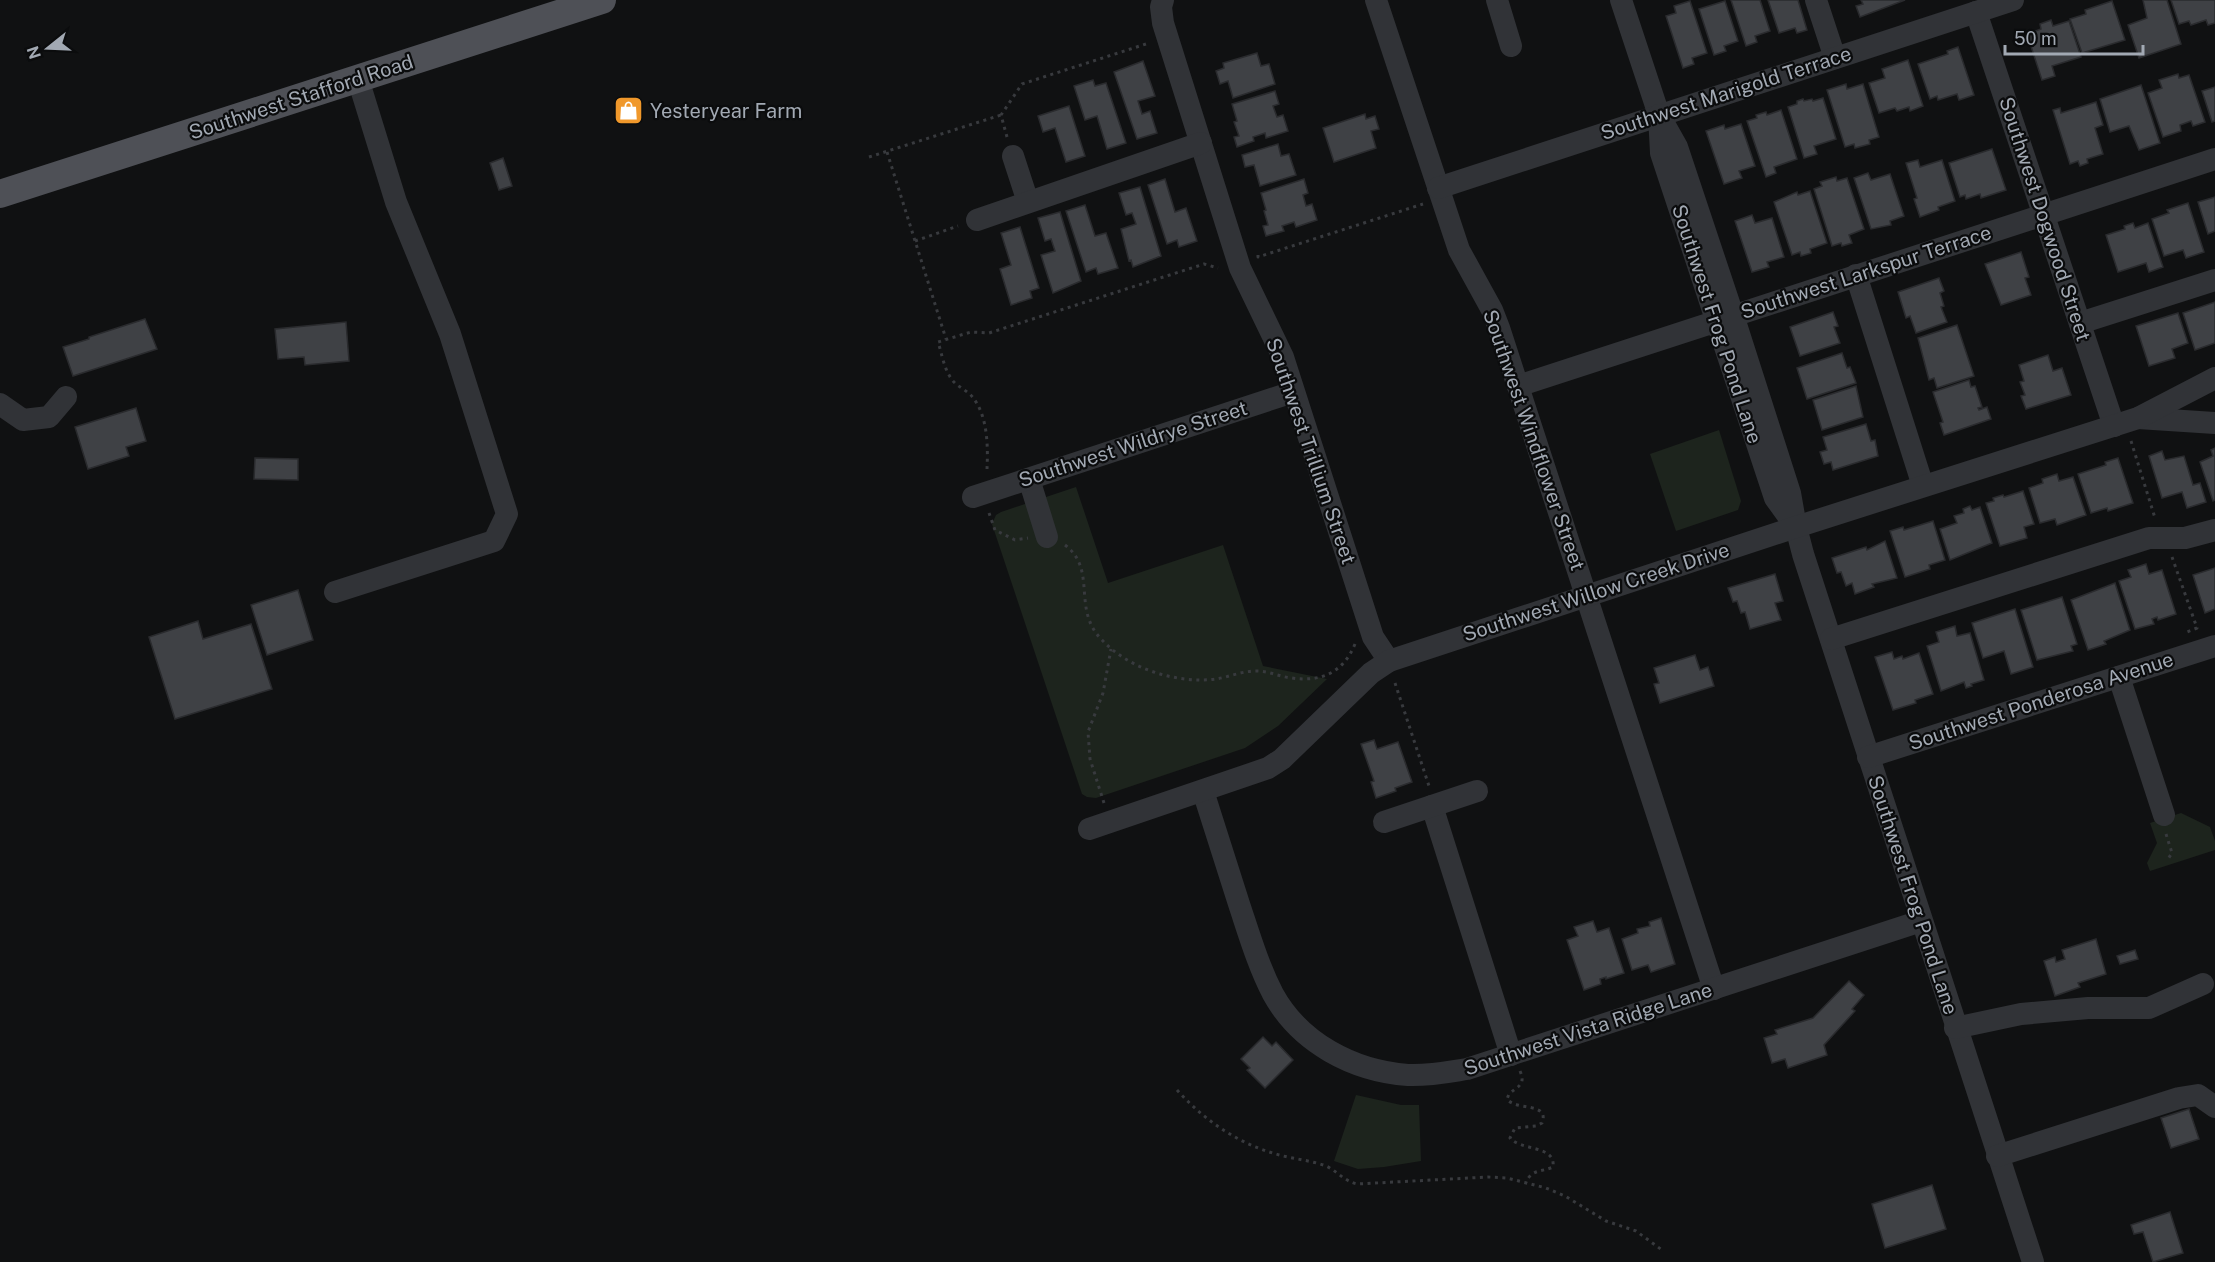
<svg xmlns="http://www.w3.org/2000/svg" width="2215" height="1262" font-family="'Public Sans',sans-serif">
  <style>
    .green { fill: #1d241d }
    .building { fill: #3f4145; stroke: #2a2b2e; stroke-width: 1.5 }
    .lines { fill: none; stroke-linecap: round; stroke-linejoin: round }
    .path { stroke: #383a3e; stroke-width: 3; stroke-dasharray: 3 4.5; stroke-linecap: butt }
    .minor { stroke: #313337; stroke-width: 22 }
    .major { stroke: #4e5056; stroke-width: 28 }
    .labels { text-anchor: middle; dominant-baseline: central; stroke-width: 4.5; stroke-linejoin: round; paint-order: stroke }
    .street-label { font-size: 20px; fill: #a2a9b3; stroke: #0b0c0d }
    .poi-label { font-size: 20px; fill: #a2a9b3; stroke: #0b0c0d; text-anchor: start }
  </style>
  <rect width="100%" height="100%" fill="#101112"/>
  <!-- green -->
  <g class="green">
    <path d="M1719,430L1741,501L1738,510L1676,531L1650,454Z"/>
    <path d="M1076,487L1108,583L1223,545L1263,666L1327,679L1278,726L1245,748L1096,798L1087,797L1082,794L992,524L996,515L1001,512Z"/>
    <path d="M2181,813L2210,827L2215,841V850L2150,871L2147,863L2157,843L2150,823Z"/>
    <path d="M1356,1095L1401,1105H1419L1421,1161L1384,1167L1358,1169L1334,1161Z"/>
  </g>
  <!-- building -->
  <g class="building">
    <path d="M1731,0H1760L1770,31L1755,36L1757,42L1746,46Z"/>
    <path d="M1768,0H1798L1807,30L1797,33L1795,28L1779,33Z"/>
    <path d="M1861,0H1905L1860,17L1856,6L1863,4Z"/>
    <path d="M2143,0H2167L2181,44L2139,58L2128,25L2147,18Z"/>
    <path d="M2171,0H2215V23L2208,25L2206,20L2191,25L2189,21L2179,24Z"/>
    <path d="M1690,1L1707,53L1692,58L1694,64L1683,68L1666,16L1676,13L1674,6Z"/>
    <path d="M1725,1L1738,41L1724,46L1726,51L1714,55L1699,9Z"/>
    <path d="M2112,1L2125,40L2082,53L2070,19L2086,14L2085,10Z"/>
    <path d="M2051,20L2053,26L2069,21L2081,57L2052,66L2055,76L2042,80L2027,34L2041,29L2040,24Z"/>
    <path d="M1958,47L1974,95L1959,100L1957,94L1938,100L1937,96L1930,99L1918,64L1948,54L1947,51Z"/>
    <path d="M1257,53L1261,66L1269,64L1275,84L1233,98L1228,81L1220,84L1216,71L1224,68L1223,63Z"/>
    <path d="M1908,60L1923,106L1910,111L1909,107L1897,111L1895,108L1879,113L1869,83L1885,78L1882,69Z"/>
    <path d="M1143,61L1155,96L1138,101L1142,114L1150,111L1157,133L1137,139L1114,72Z"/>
    <path d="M2178,74L2179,78L2189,75L2205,122L2193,126L2191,121L2180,125L2181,131L2163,137L2148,93L2162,88L2159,80Z"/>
    <path d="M1093,80L1095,86L1106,83L1126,143L1107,149L1097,116L1085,120L1074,86Z"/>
    <path d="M1846,84L1847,89L1863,84L1879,137L1869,140L1870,144L1855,148L1854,144L1845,147L1827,90Z"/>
    <path d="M2141,85L2160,143L2139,150L2129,126L2110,132L2100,99Z"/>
    <path d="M2215,87V121L2212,122L2202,91Z"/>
    <path d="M1275,91L1279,104L1273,106L1277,117L1283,115L1288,131L1266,138L1265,133L1253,137L1254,141L1237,147L1234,137L1239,136L1234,122L1237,121L1232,104Z"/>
    <path d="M1823,98L1836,139L1814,146L1817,154L1804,158L1788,107L1797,104V101L1803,99L1804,101L1812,99L1813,101Z"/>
    <path d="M2096,102L2103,125L2095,128L2103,154L2087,159L2088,163L2080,166L2078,161L2070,164L2053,110L2060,108L2061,113Z"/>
    <path d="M1069,106L1085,156L1066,162L1055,128L1043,132L1038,116Z"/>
    <path d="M1781,110L1797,159L1774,167L1776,173L1766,177L1747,121L1757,118L1756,115L1766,112L1767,115Z"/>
    <path d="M1365,114L1366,119L1375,116L1379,129L1371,131L1376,148L1334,162L1323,128Z"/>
    <path d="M1741,124L1755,166L1739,171L1742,178L1724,184L1706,131L1724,125L1725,129Z"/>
    <path d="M1278,144L1281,156L1289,154L1296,175L1260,186L1254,165L1245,167L1242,155Z"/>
    <path d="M1992,149L2006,190L1981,198L1980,194L1966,199L1965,195L1960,197L1949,163Z"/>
    <path d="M503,158L512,186L499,190L490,163Z"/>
    <path d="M1918,160L1920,167L1942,160L1955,201L1938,207L1939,210L1920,217L1914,199L1917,198L1906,163Z"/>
    <path d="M1868,173L1871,180L1890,174L1904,216L1890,221L1891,225L1871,229L1854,178Z"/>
    <path d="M1836,177L1837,181L1847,178L1864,229L1849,235L1852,243L1842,246L1841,243L1832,246L1814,189L1822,186L1820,182Z"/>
    <path d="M1165,179L1175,212L1186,208L1197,241L1179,247L1177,240L1167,244L1148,185Z"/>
    <path d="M1304,179L1308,193L1303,195L1306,206L1312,204L1317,220L1296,227L1294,222L1282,226L1284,231L1266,236L1263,226L1268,225L1264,211L1266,210L1261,193Z"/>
    <path d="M1140,187L1161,256L1133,267L1131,260L1129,261L1121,229L1136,224L1132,213L1126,215L1119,193Z"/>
    <path d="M1810,191L1827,243L1810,249L1811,253L1801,256L1800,252L1792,255L1774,202L1797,192L1798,195Z"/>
    <path d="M2215,197V231L2208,234L2198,202Z"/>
    <path d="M2188,203L2204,252L2186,258L2183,250L2164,256L2152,219L2169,213L2167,210Z"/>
    <path d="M1085,205L1095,236L1106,233L1118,268L1098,274L1096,268L1086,272L1066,211Z"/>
    <path d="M1060,212L1081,281L1053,293L1041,255L1055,251L1051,239L1045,241L1038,218Z"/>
    <path d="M1752,215L1755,223L1772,218L1784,257L1767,262L1769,267L1752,272L1735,221Z"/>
    <path d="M2133,223L2135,228L2148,223L2163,267L2149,272L2146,263L2118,272L2106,235L2125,229L2124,226Z"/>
    <path d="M1020,227L1039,288L1030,291L1032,298L1011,305L1000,269L1011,265L1001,233Z"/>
    <path d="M2021,252L2029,277L2025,278L2031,295L2001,305L1985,264Z"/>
    <path d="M1939,278L1944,291L1940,293L1944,306L1941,307L1947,322L1916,333L1910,316L1906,318L1898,292Z"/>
    <path d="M2215,302V343L2195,350L2183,313Z"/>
    <path d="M1833,312L1838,326L1834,327L1840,343L1800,356L1790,327Z"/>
    <path d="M2178,313L2188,343L2172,349L2175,358L2149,366L2136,326Z"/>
    <path d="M145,319L157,349L73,376L63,347L89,339V337Z"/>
    <path d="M346,322L349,361L305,365L304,357L278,359L275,329Z"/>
    <path d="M1957,325L1974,376L1937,388L1934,378L1929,380L1918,338Z"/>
    <path d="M1842,353L1847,368L1850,367L1856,383L1807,399L1797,368Z"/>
    <path d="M2048,355L2053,371L2062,368L2071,395L2026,409L2021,396L2025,395L2020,382L2024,381L2019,365Z"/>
    <path d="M1969,380L1971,387L1975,386L1982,407L1978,408L1979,410L1987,407L1991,419L1944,435L1940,423L1943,422L1933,392Z"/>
    <path d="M1856,386L1863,417L1822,430L1813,400Z"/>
    <path d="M136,408L146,441L126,447L129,456L88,469L75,427Z"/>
    <path d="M1866,424L1871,441L1875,440L1878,456L1833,470L1831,462L1824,464L1820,452L1827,450L1823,437Z"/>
    <path d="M2215,448V500L2213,501L2200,462L2213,456L2211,450Z"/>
    <path d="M2162,451L2165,460L2184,456L2193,485L2200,483L2206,502L2187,508L2182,492L2162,498L2149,456Z"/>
    <path d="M255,458L298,459V480L254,479Z"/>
    <path d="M2118,458L2133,503L2108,511L2107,508L2091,513L2078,474L2106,465L2105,462Z"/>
    <path d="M2057,474L2059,481L2073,477L2086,515L2057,525L2055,519L2040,523L2029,488L2043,483L2042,479Z"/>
    <path d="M2023,491L2034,524L2024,527L2027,538L2000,546L1986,503L1994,501L1993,498L2003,495L2004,497Z"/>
    <path d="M1970,506L1972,510L1980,507L1992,543L1950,560L1940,529L1957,523L1954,516L1964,513L1963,509Z"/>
    <path d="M1933,521L1945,560L1929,565L1930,569L1905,577L1890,531L1903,527L1904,530Z"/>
    <path d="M1885,541L1897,578L1872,584L1874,587L1855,594L1852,583L1846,586L1841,572L1837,573L1832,558L1866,547L1867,550Z"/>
    <path d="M2146,564L2149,574L2162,570L2176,614L2158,620L2157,617L2152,619L2154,624L2135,629L2119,581L2131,577L2128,570Z"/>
    <path d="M2215,568V609L2205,613L2193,575Z"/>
    <path d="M1775,574L1783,601L1775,603L1781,620L1750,629L1745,612L1741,613L1737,601L1733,602L1728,588Z"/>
    <path d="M2115,583L2130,630L2104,641L2106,644L2088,650L2071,600Z"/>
    <path d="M298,590L313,640L267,655L251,605Z"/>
    <path d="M2062,597L2077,644L2071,646L2073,651L2037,660L2021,610Z"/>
    <path d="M2015,609L2033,667L2011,674L2004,651L1983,658L1972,623Z"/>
    <path d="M198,621L203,639L251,624L272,689L175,719L149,637Z"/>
    <path d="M1955,626L1957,636L1970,633L1984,680L1971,684L1972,686L1966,688L1964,682L1941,691L1927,646L1939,642L1936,632Z"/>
    <path d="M1892,652L1894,659L1902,656L1903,659L1919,653L1933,694L1915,700L1916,703L1893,710L1875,657Z"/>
    <path d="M1695,655L1700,670L1708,667L1714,686L1660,703L1654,684L1659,683L1654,668Z"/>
    <path d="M1374,740L1377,749L1398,742L1412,782L1395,788L1396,791L1376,798L1371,782L1374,781L1361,744Z"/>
    <path d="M1661,918L1675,964L1651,972L1648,965L1632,970L1622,939L1638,933L1637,929L1650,926L1649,922Z"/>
    <path d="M1593,921L1597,932L1609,928L1624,973L1606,979V977L1600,979L1601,984L1584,990L1567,940L1578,936L1574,927Z"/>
    <path d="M2096,939L2106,974L2078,983L2080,987L2055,996L2044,961L2055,957L2056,962L2065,959L2062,950Z"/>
    <path d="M2135,950L2138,959L2120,964L2117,956Z"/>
    <path d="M1849,981L1864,995L1852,1009L1855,1011L1824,1045L1827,1055L1788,1068L1785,1059L1772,1063L1764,1038L1777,1034L1775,1030L1813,1018Z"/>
    <path d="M1263,1037L1272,1046L1276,1042L1293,1060L1265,1088L1247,1070L1250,1068L1241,1059Z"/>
    <path d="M2189,1109L2199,1139L2171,1148L2161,1118Z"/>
    <path d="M1932,1185L1946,1229L1885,1248L1872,1204Z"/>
    <path d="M2170,1212L2183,1253L2153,1262L2143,1232L2134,1234L2131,1225Z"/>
  </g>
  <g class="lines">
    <!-- path -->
    <g class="path">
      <path d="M1007,137L1001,115L1022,84L1149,43"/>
      <path d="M887,152L946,339"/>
      <path d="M869,157L1001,115"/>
      <path d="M915,241L958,226"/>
      <path d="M1258,255V257L1423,204"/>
      <path d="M2131,441L2155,518"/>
      <path d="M987,469C988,448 988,418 974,399C969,391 959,388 953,381C944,370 942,354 938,342L971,332L989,333L1204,264L1218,268"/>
      <path d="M989,513L995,530L1015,540L1028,538"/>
      <path d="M1065,545C1098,570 1071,609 1102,640C1129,669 1177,684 1216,679C1229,677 1242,671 1256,671C1269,671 1280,677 1292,678C1321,682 1343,673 1355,644"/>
      <path d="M2172,557L2197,628L2187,632"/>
      <path d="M1395,683L1429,786"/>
      <path d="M1104,803L1090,759L1088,732L1103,693L1111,649"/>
      <path d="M2166,834L2172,853L2168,859"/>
      <path d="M1520,1071C1526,1085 1518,1086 1509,1094L1507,1099C1516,1111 1550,1102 1542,1123L1536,1126L1515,1128L1510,1138C1521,1151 1556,1145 1553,1167C1542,1172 1532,1169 1526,1182"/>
      <path d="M1177,1090C1204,1120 1237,1143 1276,1154C1292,1159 1310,1160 1326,1166C1337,1171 1344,1181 1357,1184L1488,1177L1507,1178L1546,1188L1565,1196L1606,1221L1636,1231L1662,1250"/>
    </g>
    <!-- minor -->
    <g class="minor">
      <path d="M1163,0L1161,7L1163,23L1240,268L1283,357L1373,637L1389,661"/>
      <path d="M1376,0L1459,250L1492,310L1499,328L1714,989"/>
      <path d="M1497,0L1511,46"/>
      <path d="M1621,0L1659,115"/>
      <path d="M1816,0L1835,58"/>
      <path d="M1976,12L2114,426"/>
      <path d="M1013,156L1028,202"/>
      <path d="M1438,188L2013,0"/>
      <path d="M977,220L1201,143"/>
      <path d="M1856,275L1923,486"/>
      <path d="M2080,323L2215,280"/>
      <path d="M1518,386L2215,159"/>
      <path d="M0,404L23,420L49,417L66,397"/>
      <path d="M2138,418L2215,423"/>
      <path d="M1029,479L1047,537"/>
      <path d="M973,497L1293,392"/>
      <path d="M1796,527L1775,498L1661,153L1659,115L1677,147L1733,315L1790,493L1796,527L1803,554L2033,1262"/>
      <path d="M335,592L494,541L507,514L450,334L396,202L358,79"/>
      <path d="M1831,639L2149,538H2185L2215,530"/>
      <path d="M2119,677L2164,815"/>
      <path d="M1868,757L2215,646"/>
      <path d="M1203,791C1215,829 1227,866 1239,904C1249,934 1258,965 1273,994C1300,1043 1353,1071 1408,1075C1428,1076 1448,1072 1467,1069L1921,921"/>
      <path d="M1432,806L1511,1055"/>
      <path d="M1384,822L1477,791"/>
      <path d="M1089,829L1268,768L1282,759L1371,673L1389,661L1796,527L2138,418L2215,378"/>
      <path d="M1955,1028L2021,1014L2088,1008H2149L2203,984"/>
      <path d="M1997,1156L2179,1098L2198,1095L2215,1107"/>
    </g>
    <!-- major -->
    <path class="major" d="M0,194L602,0"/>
  </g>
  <!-- icons -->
  <defs>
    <symbol id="shop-square" viewBox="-11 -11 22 22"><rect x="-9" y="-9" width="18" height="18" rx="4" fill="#f0982b" stroke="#0b0c0d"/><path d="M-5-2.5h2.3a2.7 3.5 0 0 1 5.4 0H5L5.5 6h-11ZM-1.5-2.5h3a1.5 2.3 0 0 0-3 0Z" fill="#fff"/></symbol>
  </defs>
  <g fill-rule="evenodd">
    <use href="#shop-square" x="612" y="94" width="33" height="33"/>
  </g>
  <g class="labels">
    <!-- street labels -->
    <g class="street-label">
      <text transform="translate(1726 93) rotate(-18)">Southwest Marigold Terrace</text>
      <text transform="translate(301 97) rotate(-18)">Southwest Stafford Road</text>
      <text transform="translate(2045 219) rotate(72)">Southwest Dogwood Street</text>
      <text transform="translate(1866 272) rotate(-18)">Southwest Larkspur Terrace</text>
      <text transform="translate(1717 324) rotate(72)">Southwest Frog Pond Lane</text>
      <text transform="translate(1534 440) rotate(71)">Southwest Windflower Street</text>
      <text transform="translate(1133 444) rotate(-18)">Southwest Wildrye Street</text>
      <text transform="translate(1311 451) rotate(71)">Southwest Trillium Street</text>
      <text transform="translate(1596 592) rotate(-18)">Southwest Willow Creek Drive</text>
      <text transform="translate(2041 701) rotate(-18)">Southwest Ponderosa Avenue</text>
      <text transform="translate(1913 895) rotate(72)">Southwest Frog Pond Lane</text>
      <text transform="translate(1588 1029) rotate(-18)">Southwest Vista Ridge Lane</text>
    </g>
    <!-- poi labels -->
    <g class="poi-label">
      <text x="650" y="111">Yesteryear Farm</text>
    </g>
  </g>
  <!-- north arrow -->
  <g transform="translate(48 48) rotate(252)" stroke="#0b0c0d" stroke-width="4.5" paint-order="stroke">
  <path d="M0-4.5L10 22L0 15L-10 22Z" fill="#a2a9b3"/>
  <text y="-9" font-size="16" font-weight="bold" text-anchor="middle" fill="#a2a9b3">N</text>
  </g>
  <!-- scale -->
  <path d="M2005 45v9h138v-9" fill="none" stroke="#a2a9b3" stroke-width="3"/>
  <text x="2014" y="45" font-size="18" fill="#a2a9b3" stroke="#0b0c0d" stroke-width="4.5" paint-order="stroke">50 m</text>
</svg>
